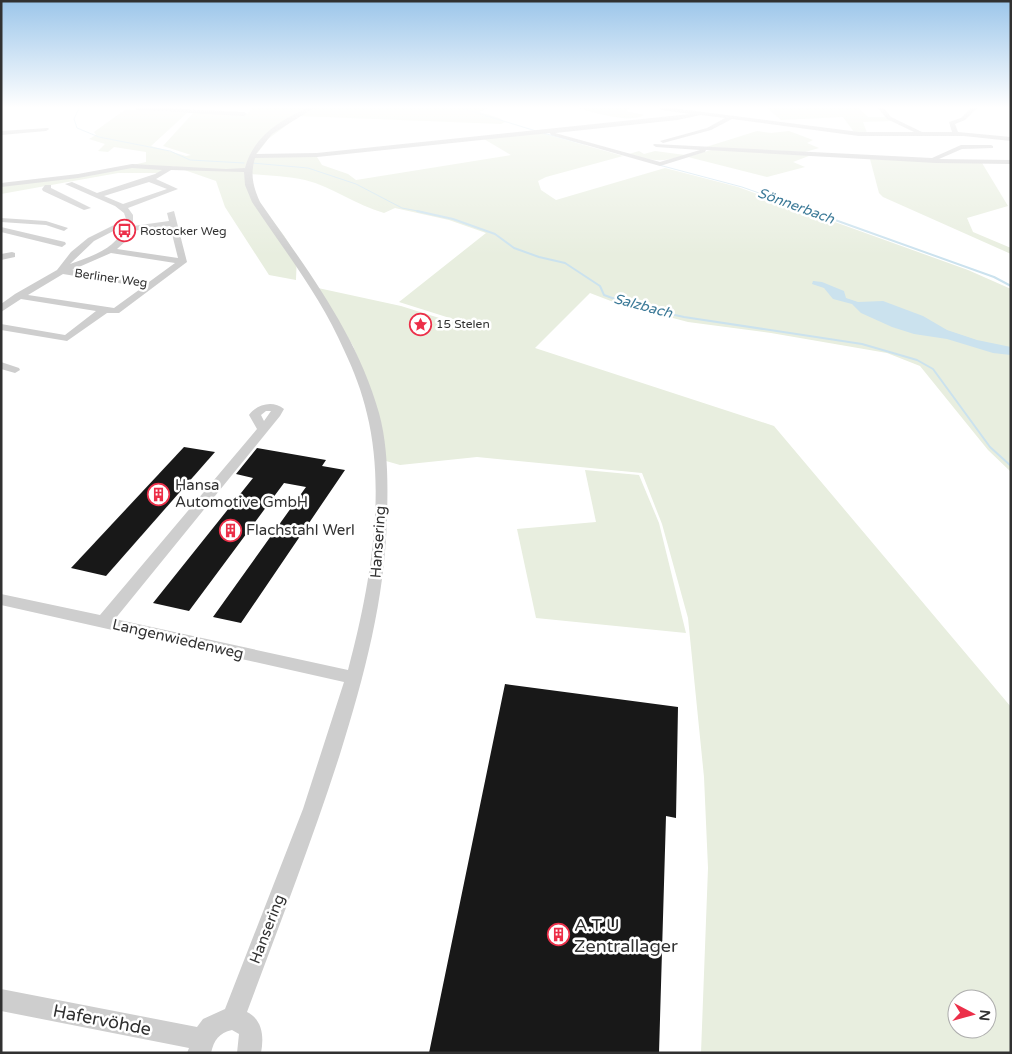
<svg xmlns="http://www.w3.org/2000/svg" width="1012" height="1054" font-family="'Varela Round',sans-serif">
  <style>
    .green { fill: #e8eedf; fill-rule: evenodd }
    .water { fill: #cbe2ee }
    .lines { fill: none; stroke-linecap: round; stroke-linejoin: round }
    .stream-far1 { stroke: #cbe2ee; stroke-width: 1 }
    .stream { stroke: #cbe2ee; stroke-width: 2 }
    .building { fill: #181818 }
    .minor { fill: #cecece; fill-rule: evenodd }
    .labels { text-anchor: middle; dominant-baseline: central; stroke-width: 5; stroke-linejoin: round; paint-order: stroke }
    .far-poi-label { font-size: 12px; fill: #313131; stroke: #fff; text-anchor: start }
    .far-street-label { font-size: 12px; fill: #313131; stroke: #fff }
    .far-water-label { font-size: 14px; font-style: italic; fill: #3b7997; stroke: #fff }
    .poi-label { font-size: 15px; fill: #313131; stroke: #fff; text-anchor: start }
    .street-label { font-size: 15px; fill: #313131; stroke: #fff }
    .near-poi-label { font-size: 18px; fill: #313131; stroke: #fff; text-anchor: start }
    .near-street-label { font-size: 18px; fill: #313131; stroke: #fff }
  </style>
  <rect width="100%" height="100%" fill="#fff"/>
  <!-- green -->
  <g class="green">
    <path d="M253,108H489L479,112L499,118L505,122L501,124L299,116L268,139L256,155L317,157L322,165L348,174L356,180L511,155L484,139L542,133L623,156L546,177L538,181L541,190L556,200L665,168L738,187L968,270L1011,289V472L988,450L920,366L887,353L771,333L688,322L616,303L590,293L535,348L774,426L1011,707V1053H701L708,868L704,777L688,618L662,524L642,473L477,457L400,465L386,461L372,393L353,346L318,288L401,306L452,322L456,320L399,302L486,233L449,220L395,208L384,213C356,205 333,187 305,180C288,176 268,176 251,174C252,205 281,225 294,252C298,259 296,272 296,280L269,275L225,207L216,181L173,166L158,173H118L1,194V186L74,178L146,162V152L114,147L108,152L98,151L105,144L89,139L96,135L94,132L126,109L187,113L151,146L186,156L191,155L163,146L194,112L246,115ZM957,999H987V1029H957Z"/>
    <path d="M577,108H629L626,111L644,115C631,124 592,112 577,108Z"/>
    <path d="M767,108H859L868,117H885L893,121L863,122L867,133L854,132L843,117L781,120Z"/>
    <path d="M757,131L771,133L789,131L813,140L807,143L819,148L805,152L706,147Z"/>
    <path d="M711,150L814,154L793,162L805,167L767,177L688,157Z"/>
    <path d="M639,151L644,154L655,151L685,155C659,163 655,161 629,154Z"/>
    <path d="M870,159L982,163L1008,206L967,218L973,232L1011,248V254L883,197L879,193Z"/>
    <path d="M585,470L639,475L659,523L686,633L536,618L517,529L596,522Z"/>
  </g>
  <!-- water -->
  <path class="water" d="M813,281L822,282L844,291L846,298L858,302L883,301L923,316L947,330L977,340L1011,347V355L993,353L947,339L914,334L892,327L861,313L852,304L833,299L824,288L812,284Z"/>
  <g class="lines">
    <!-- stream-far1 -->
    <g class="stream-far1">
      <path d="M79,108L74,119L77,128L99,137L170,151L190,160L244,163"/>
      <path d="M461,108L536,131"/>
      <path d="M543,133L584,144"/>
      <path d="M252,163L308,168L356,184L402,208L423,212"/>
      <path d="M659,165L742,187L813,212"/>
    </g>
    <!-- stream -->
    <g class="stream">
      <path d="M417,211L453,219L495,234L514,248L539,257L565,263L600,286L604,295L634,306L684,317L862,344L917,360L933,369L990,447L1011,466"/>
      <path d="M810,211L994,277L1011,286"/>
    </g>
  </g>
  <!-- building -->
  <g class="building">
    <path d="M184,447L215,452L106,576L71,568Z"/>
    <path d="M257,448L326,460L322,466L345,470L241,623L213,617L306,487L284,483L189,611L153,603L253,478L236,474Z"/>
    <path d="M505,684L678,707L676,818L666,816L659,1053H429Z"/>
  </g>
  <g class="lines">
    <!-- minor -->
    <g class="minor">
      <path d="M134,108H162L244,112L247,114L244,116L137,110Z"/>
      <path d="M307,108H314L272,134L256,154L317,153L690,114L662,110L659,108H672L859,132H914L887,119L878,108H884L891,117L922,132H952L949,122L961,118L971,108H977L965,120L955,124L958,132L1011,137V141L964,136H859L732,119L711,130L663,143L660,141L707,128L725,118L701,115L677,120L555,133L660,162L700,150L656,147L653,145L654,144L932,158L961,145H991L993,146V148L962,149L939,159L1011,160V164L936,163L706,150L705,152L660,166L551,135L550,133L317,157L255,158C250,175 253,186 260,202C306,268 357,334 379,413C388,446 388,482 387,517C385,599 364,677 340,754C312,841 279,926 247,1012C263,1020 264,1037 261,1053H237L239,1034L232,1030C219,1033 214,1040 211,1053H187L189,1048L1,1011V989L197,1027L203,1019L225,1009L303,809L344,682L1,605V594L100,615L257,429L249,415C257,404 273,400 284,409L280,416L115,619L348,670C369,591 387,495 367,414C362,392 354,371 344,350C321,297 284,250 252,202L245,185L244,172L171,170L156,179L178,189L128,208L133,215V226L169,221L167,213L174,211L187,262L119,313H107L67,341L1,330V324L65,335L96,311L21,299L1,312V304L15,294L57,270L71,252L88,238L126,219L124,213L115,206L65,184L72,182L97,193L155,174L162,170L132,168L78,178L1,187V183L78,174L132,164L226,169L245,168C253,137 279,121 307,108ZM149,182L167,189L123,204L104,196ZM125,225C117,249 92,256 70,264L94,241ZM170,226L178,258L117,249L127,240L132,231ZM111,253L175,263L149,282L72,270ZM63,274L143,287L114,308L28,295ZM266,411H271L264,421L261,415Z"/>
      <path d="M48,128L49,129L46,131L1,135V131Z"/>
      <path d="M45,185H51V188L91,208L84,210L43,191L42,189Z"/>
      <path d="M1,218L46,221L68,228L64,231L46,225L1,222Z"/>
      <path d="M1,227L65,242L66,244L62,247L1,232Z"/>
      <path d="M12,252L15,253V257L1,260V254Z"/>
      <path d="M1,362L19,368L20,370L15,373L1,369Z"/>
    </g>
  </g>
  <!-- sky -->
  <linearGradient id="sky" x2="0" y2="1"><stop stop-color="#9cc6ea"/><stop offset="0.42" stop-color="#fff"/><stop offset="1" stop-color="#fff" stop-opacity="0"/></linearGradient>
  <rect width="1012" height="255" fill="url(#sky)"/>
  <!-- icons -->
  <defs>
    <symbol id="bus-ring" viewBox="-11 -11 22 22"><circle r="9.5" fill="#fff" stroke="#ec2f49" stroke-width="1.5"/><path d="M-5-6H5V4H4V6H2V4H-2V6H-4V4H-5ZM-3.5-4V0h7V-4ZM-3.5 1.2v1.5H-2V1.2ZM2 1.2v1.5H3.5V1.2Z" fill="#ec2f49"/></symbol>
    <symbol id="sight-ring" viewBox="-11 -11 22 22"><circle r="9.5" fill="#fff" stroke="#ec2f49" stroke-width="1.5"/><path d="M0-6L1.8-2.2L6-1.7L2.9 1.2L3.7 5.4L0 3.3L-3.7 5.4L-2.9 1.2L-6-1.7L-1.8-2.2Z" fill="#ec2f49"/></symbol>
    <symbol id="building-ring" viewBox="-11 -11 22 22"><circle r="9.5" fill="#fff" stroke="#ec2f49" stroke-width="1.5"/><path d="M-4-6H4V6H1V3H-1V6H-4ZM-2.5-4.3h1.7v1.8h-1.7ZM.8-4.3h1.7v1.8H.8ZM-2.5-1h1.7V.8h-1.7ZM.8-1h1.7V.8H.8Z" fill="#ec2f49"/></symbol>
  </defs>
  <g fill-rule="evenodd">
    <use href="#bus-ring" x="112" y="218" width="25" height="25"/>
    <use href="#sight-ring" x="408" y="312" width="25" height="25"/>
    <use href="#building-ring" x="146" y="482" width="25" height="25"/>
    <use href="#building-ring" x="218" y="518" width="25" height="25"/>
    <use href="#building-ring" x="546" y="922" width="25" height="25"/>
  </g>
  <g class="labels">
    <!-- far-poi labels -->
    <g class="far-poi-label">
      <text x="140" y="231">Rostocker Weg</text>
      <text x="436" y="324">15 Stelen</text>
    </g>
    <!-- far-street labels -->
    <g class="far-street-label">
      <text transform="translate(111 278) rotate(8)">Berliner Weg</text>
    </g>
    <!-- far-water labels -->
    <g class="far-water-label">
      <text transform="translate(796 206) rotate(20)">Sönnerbach</text>
      <text transform="translate(643 306) rotate(15)">Salzbach</text>
    </g>
    <!-- poi labels -->
    <g class="poi-label">
      <text x="175" y="485">Hansa<tspan x="175" dy="17">Automotive GmbH</tspan></text>
      <text x="246" y="530">Flachstahl Werl</text>
    </g>
    <!-- street labels -->
    <g class="street-label">
      <text transform="translate(378 542) rotate(-86)">Hansering</text>
      <text transform="translate(178 639) rotate(13)">Langenwiedenweg</text>
      <text transform="translate(267 929) rotate(-69)">Hansering</text>
    </g>
    <!-- near-poi labels -->
    <g class="near-poi-label">
      <text x="574" y="925">A.T.U<tspan x="574" dy="21">Zentrallager</tspan></text>
    </g>
    <!-- near-street labels -->
    <g class="near-street-label">
      <text transform="translate(102 1020) rotate(11)">Hafervöhde</text>
    </g>
  </g>
  <!-- border -->
  <rect width="1012" height="1054" fill="none" stroke="#313131" stroke-width="5"/>
  <!-- north arrow -->
  <g transform="translate(972 1014) rotate(96)"><circle r="24" fill="#ffffff" stroke="#adadad"/>
  <path d="M0-4L9 19L0 12L-9 19Z" fill="#ec2f49"/>
  <text y="-8" font-size="14" font-weight="bold" text-anchor="middle" fill="#313131">N</text>
  </g>
</svg>
